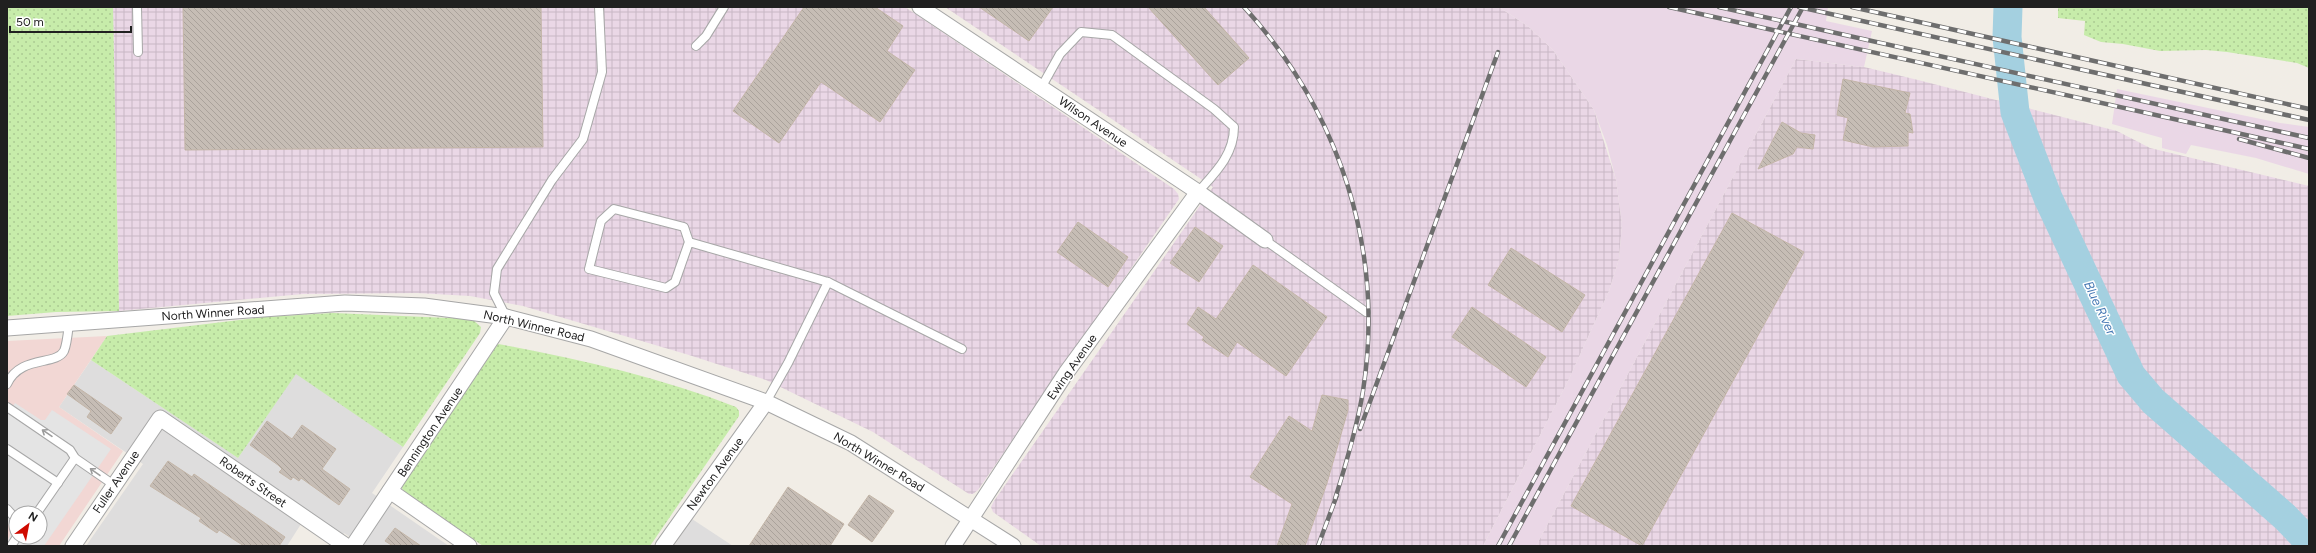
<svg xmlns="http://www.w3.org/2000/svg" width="2316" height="553" font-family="Figtree,sans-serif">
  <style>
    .residential { fill: #dedddd }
    .commercial { fill: #f2d7d4; fill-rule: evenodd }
    .industrial { fill: url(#industrial-grid) }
    .railway { fill: #ead7e6 }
    .grass { fill: url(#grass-dots) }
    .parking { fill: #e4e4e4; fill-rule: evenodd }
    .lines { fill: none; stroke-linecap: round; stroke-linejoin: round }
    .river { stroke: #a4d0e0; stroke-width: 29 }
    .building { fill: url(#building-back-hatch); stroke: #c3b5a7 }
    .lane-casing { stroke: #a7a7a7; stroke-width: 10 }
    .street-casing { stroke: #a7a7a7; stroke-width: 17 }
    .lane { stroke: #fff; stroke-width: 8 }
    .street { stroke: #fff; stroke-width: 15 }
    .rail-casing { stroke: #6e6e6e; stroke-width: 4.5 }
    .rail { stroke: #fff; stroke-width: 3; stroke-dasharray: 9; stroke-linecap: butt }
    .oneway { stroke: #9b9b9b }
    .labels { text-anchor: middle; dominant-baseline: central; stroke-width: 3; stroke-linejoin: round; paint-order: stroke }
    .street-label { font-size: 12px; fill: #202020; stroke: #fff }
    .water-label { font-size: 13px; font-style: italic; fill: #4779b4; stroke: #fff }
  </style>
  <defs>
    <pattern id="industrial-grid" width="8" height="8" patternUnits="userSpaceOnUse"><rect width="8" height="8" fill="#ead7e6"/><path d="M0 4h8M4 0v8" fill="none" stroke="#c8b8c5"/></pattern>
    <pattern id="grass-dots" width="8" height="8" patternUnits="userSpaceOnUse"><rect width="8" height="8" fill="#c7ecaa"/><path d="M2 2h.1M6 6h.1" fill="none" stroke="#abca92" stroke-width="1.8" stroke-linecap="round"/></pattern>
    <pattern id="building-back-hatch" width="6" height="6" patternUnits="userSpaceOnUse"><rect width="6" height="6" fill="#c6bdb5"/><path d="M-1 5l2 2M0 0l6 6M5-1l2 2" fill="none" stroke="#aaa29b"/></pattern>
  </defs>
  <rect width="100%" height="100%" fill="#f1ede6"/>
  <!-- residential -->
  <g class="residential">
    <path d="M91,360L238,458L296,373L403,447L372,493L449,546H363L344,533L336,546H332L301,524L287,546H86L143,464L59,407Z"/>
    <path d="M692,519L733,546H674Z"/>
  </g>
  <!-- commercial -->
  <path class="commercial" d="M107,336L59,407L123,451L59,546H7V341ZM16,513H40V537H16Z"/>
  <!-- industrial -->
  <g class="industrial">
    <path d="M113,7H905L1174,189L1178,194L1179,199L978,490L973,494H969L873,432L766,380L689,355L523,306L470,296L417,293L303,294L119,311Z"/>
    <path d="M945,7H1499L1529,27L1553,50L1594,110L1616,180L1622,224L1619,259L1609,291L1569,379L1483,546H1041L993,512L991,507L994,501L1213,187Z"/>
    <path d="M1796,59L1864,67L1918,80L2117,131L2150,148L2309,186V546H1536Z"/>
  </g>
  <!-- railway -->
  <g class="railway">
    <path d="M1499,7H1828L1826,21L1872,31L1864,67L1796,59L1536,546H1483L1569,379L1609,291L1619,259L1622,224L1616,180L1607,145L1594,110L1553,50L1529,27Z"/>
    <path d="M2117,89L2280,123L2309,127V174L2256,158L2191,145L2186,154L2162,148V138L2112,124Z"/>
  </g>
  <!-- grass -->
  <g class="grass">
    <path d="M7,7H113L119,311L56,312L7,316Z"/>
    <path d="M2058,7H2309V68L2297,63L2227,52L2206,50L2160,51L2123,44L2101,42L2084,35L2085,21L2058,18Z"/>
    <path d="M333,313L472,319L481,327L480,333L403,447L296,374L238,458L91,360L107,336L264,317Z"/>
    <path d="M498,344C579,359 658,377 736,407L739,411V416L650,546H483L404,491L401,487L402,483Z"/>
  </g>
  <!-- parking -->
  <path class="parking" d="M15,403L41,420H45L52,410L111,449L44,546H12L7,543L13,527L7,524V414ZM16,513H40V537H16Z"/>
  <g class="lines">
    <!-- river -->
    <path class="river" d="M2008,7L2007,37L2015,112L2048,198L2131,375L2153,401L2285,517L2309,542"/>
  </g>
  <!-- building -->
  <g class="building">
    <path d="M183,7H541L543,147L185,150Z"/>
    <path d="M804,7H875L903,26L887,51L915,70L880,122L821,82L779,143L733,111Z"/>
    <path d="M979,7H1053L1029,41Z"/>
    <path d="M1148,7H1204L1249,58L1218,85Z"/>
    <path d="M1843,79L1910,93L1905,113L1910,114L1913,133L1908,132V146L1873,147L1843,140L1848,118L1837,115Z"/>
    <path d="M1782,122L1801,133L1815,135L1813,149L1797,147L1793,154L1758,169Z"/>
    <path d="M1732,213L1804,252L1642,546L1571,506Z"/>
    <path d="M1078,222L1128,257L1108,287L1057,252Z"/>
    <path d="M1195,227L1223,246L1199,282L1170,263Z"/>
    <path d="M1511,248L1585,295L1562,332L1488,285Z"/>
    <path d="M1253,265L1327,317L1286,376L1237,342L1228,357L1202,340L1204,337L1187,324L1198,307L1216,319Z"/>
    <path d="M1472,307L1546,357L1526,387L1452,337Z"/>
    <path d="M74,385L122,418L111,434L87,417L91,411L67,394Z"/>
    <path d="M1322,395L1348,400V410L1327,483L1305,546H1277L1292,504L1250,477L1289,416L1312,431Z"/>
    <path d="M267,421L292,439L302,425L336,449L322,469L350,489L339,505L301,478L299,481L293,477L291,480L279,472L282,469L278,465L250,445Z"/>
    <path d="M168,461L192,477L194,474L285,537L279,546H244L219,530L217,533L199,521L201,518L150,486Z"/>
    <path d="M788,487L844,524L830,546H749Z"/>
    <path d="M869,495L894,511L872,542L848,525Z"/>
    <path d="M395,528L421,546H393L385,541Z"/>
  </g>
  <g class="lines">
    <defs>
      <g id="lane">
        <path d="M137,7L138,52"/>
        <path d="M696,46L706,36L724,7"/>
        <path d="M1041,88L1060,54L1081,32L1112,35L1214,109L1234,127C1234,155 1215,173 1198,192"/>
        <path d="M1265,240L1366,312"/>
        <path d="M689,242L675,282L666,288L589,269L601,221L614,209L684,227L689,242L828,282"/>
        <path d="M506,317L494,293L497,269L552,180L583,139L602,72L599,7"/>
        <path d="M7,384C20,355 56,366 64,351C67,344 68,332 69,323"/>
        <path d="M766,402L788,363L828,282L962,349"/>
        <path d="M7,407L70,450L75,458L114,485"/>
        <path d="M7,449L58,483"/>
        <path d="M7,509L16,519"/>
        <path d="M37,513L75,458"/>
        <path d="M11,546L17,537"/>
      </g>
      <g id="street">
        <path d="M920,7L1198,192L1265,240"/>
        <path d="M7,328L345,303L424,306L506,317L591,339L766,402L851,443L1013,546"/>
        <path d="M390,491L469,546"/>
        <path d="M73,546L160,418L346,546"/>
        <path d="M353,546L506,317"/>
        <path d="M663,546L766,402"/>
        <path d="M953,546L1066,373L1198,192"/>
      </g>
    </defs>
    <!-- lane casing -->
    <use href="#lane" class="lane-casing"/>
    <!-- street casing -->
    <use href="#street" class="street-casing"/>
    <!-- lane -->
    <use href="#lane" class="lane"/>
    <!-- street -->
    <use href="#street" class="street"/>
    <defs>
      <g id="rail">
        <path d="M1244,7C1340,112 1385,251 1363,391C1357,428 1346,464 1335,499"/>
        <path d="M1669,7L2309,149"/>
        <path d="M1719,7L2309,138"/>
        <path d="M1799,7L2309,120"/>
        <path d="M1852,7L2309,109"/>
        <path d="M2239,139L2309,158"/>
        <path d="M1360,429L1498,52"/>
        <path d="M1318,546L1337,495"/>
        <path d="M1498,546L1791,7"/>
        <path d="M1509,546L1803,7"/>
      </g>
    </defs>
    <!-- rail casing -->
    <use href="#rail" class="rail-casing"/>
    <!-- rail -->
    <use href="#rail" class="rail"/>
  </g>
  <!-- one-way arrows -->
  <defs><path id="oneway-shaft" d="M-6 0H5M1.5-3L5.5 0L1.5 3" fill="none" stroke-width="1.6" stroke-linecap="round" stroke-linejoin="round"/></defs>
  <g class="oneway">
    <use href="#oneway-shaft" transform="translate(47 433) rotate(-146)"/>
    <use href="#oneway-shaft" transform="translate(95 472) rotate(-145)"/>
  </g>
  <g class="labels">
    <!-- street labels -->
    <g class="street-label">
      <text transform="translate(1093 122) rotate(34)">Wilson Avenue</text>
      <text transform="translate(213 313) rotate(-4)">North Winner Road</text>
      <text transform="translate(534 326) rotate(13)">North Winner Road</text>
      <text transform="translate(1072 367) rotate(-55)">Ewing Avenue</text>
      <text transform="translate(430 432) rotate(-56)">Bennington Avenue</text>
      <text transform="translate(879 462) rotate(31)">North Winner Road</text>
      <text transform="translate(715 474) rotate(-54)">Newton Avenue</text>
      <text transform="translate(116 482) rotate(-56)">Fuller Avenue</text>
      <text transform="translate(253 482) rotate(35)">Roberts Street</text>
    </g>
    <!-- water labels -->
    <g class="water-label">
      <text transform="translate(2100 308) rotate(65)">Blue River</text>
    </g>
  </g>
  <!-- border -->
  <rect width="2316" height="553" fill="none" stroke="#202020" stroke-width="16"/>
  <!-- north arrow -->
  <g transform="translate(28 525) rotate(32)"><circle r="19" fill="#ffffff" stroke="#a6a6a6"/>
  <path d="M0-3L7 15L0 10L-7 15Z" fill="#cf0a00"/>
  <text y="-6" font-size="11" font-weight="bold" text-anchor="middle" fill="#202020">N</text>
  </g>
  <!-- scale -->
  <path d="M10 26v6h121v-6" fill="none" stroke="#202020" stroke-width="2"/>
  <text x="16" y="26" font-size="12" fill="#202020" stroke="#ffffff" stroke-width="3" paint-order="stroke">50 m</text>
</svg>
